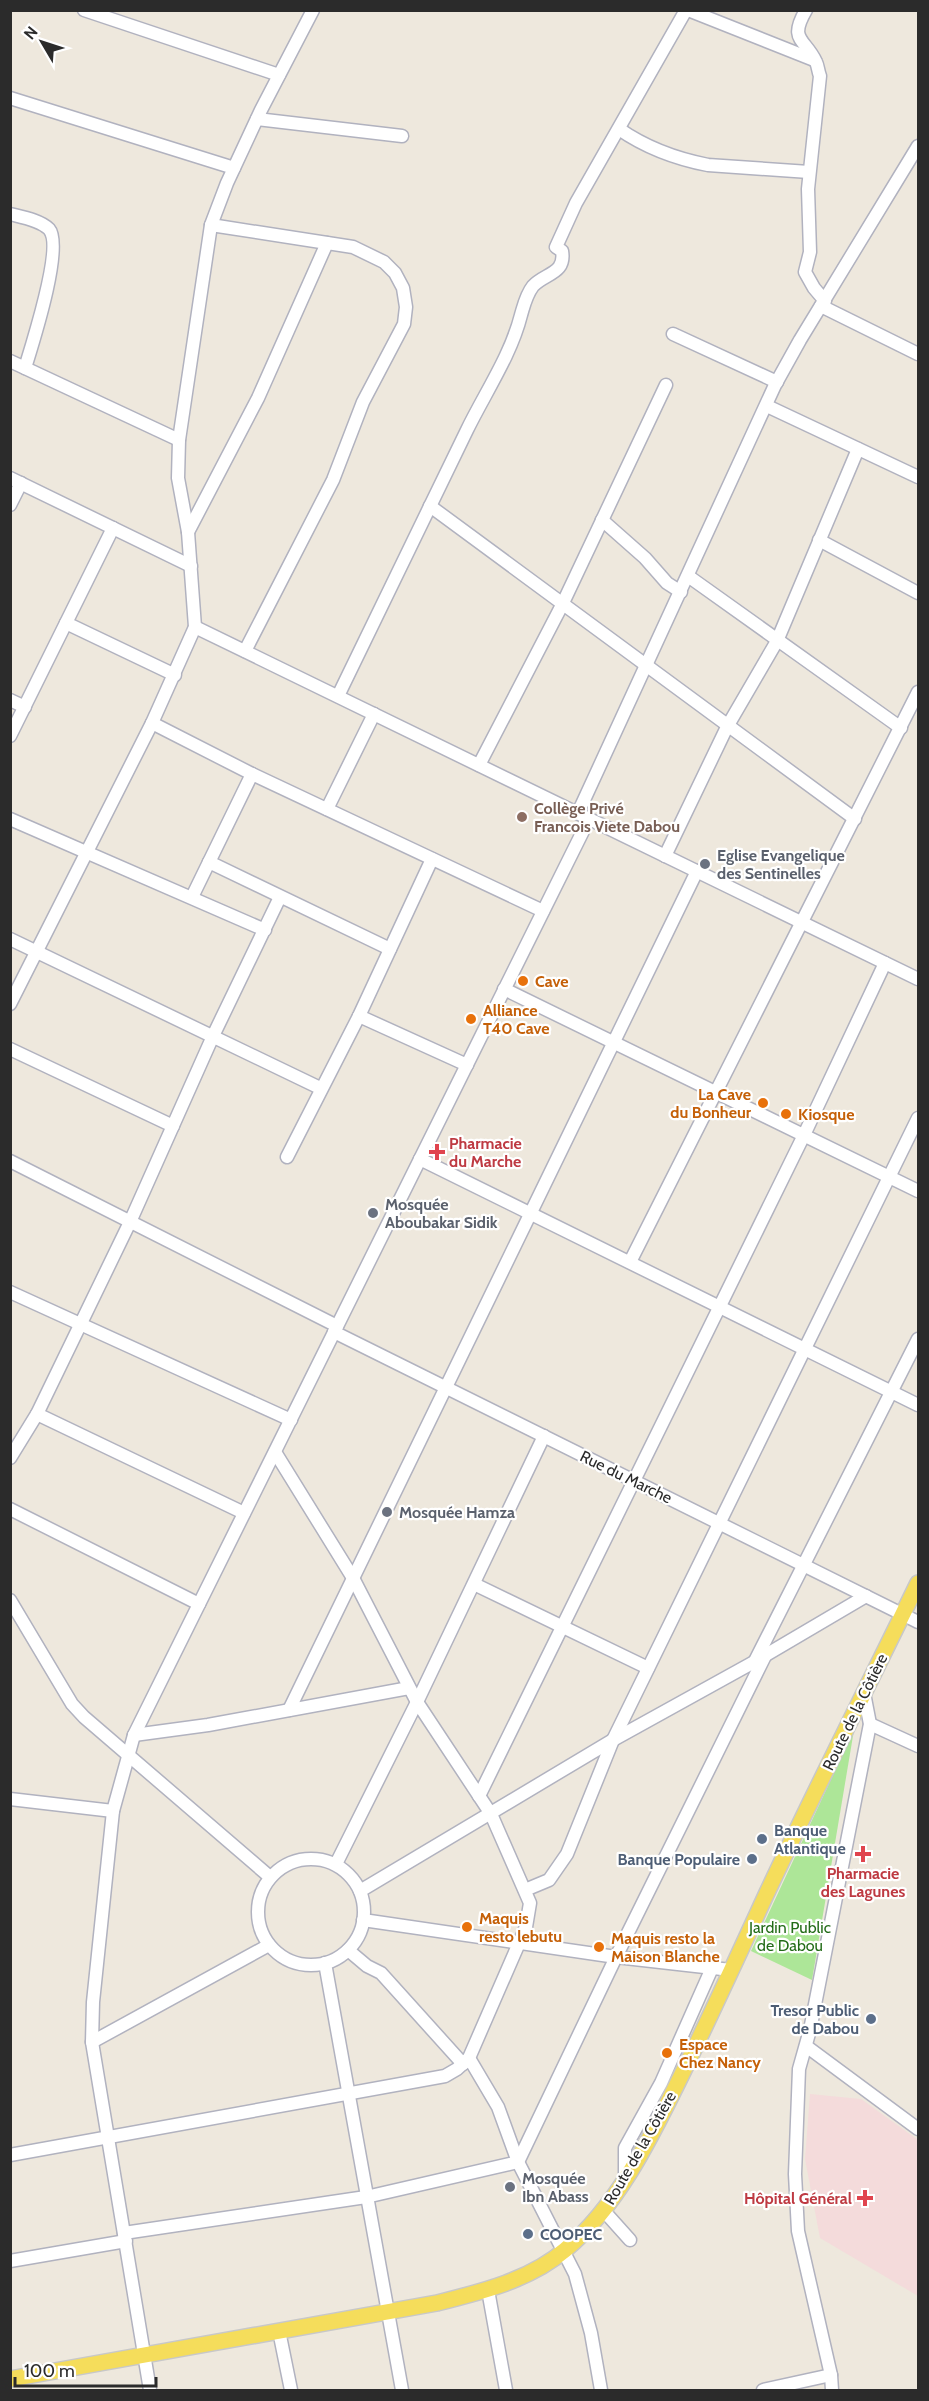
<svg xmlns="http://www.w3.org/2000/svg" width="929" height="2401" font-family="Cabin,sans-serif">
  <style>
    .medical { fill: #f4dbdb }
    .green { fill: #ade698 }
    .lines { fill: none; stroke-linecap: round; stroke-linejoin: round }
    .minor-casing { stroke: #b1b2bf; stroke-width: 15 }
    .major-casing { stroke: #c8c8c8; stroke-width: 18 }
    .minor { stroke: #fff; stroke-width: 12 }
    .major { stroke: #f5dd5b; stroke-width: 15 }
    .education-dot { fill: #8d6e63; stroke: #fff; stroke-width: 2 }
    .worship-dot { fill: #6b7280; stroke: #fff; stroke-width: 2 }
    .food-dot { fill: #e8710a; stroke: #fff; stroke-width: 2 }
    .health-dot { fill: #e0444e; stroke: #fff; stroke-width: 2 }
    .service-dot { fill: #5c6f8a; stroke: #fff; stroke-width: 2 }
    .labels { text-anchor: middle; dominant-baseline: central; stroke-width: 4.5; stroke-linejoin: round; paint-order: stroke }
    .education-label { font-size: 16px; font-weight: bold; fill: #785e54; stroke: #fff; text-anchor: start }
    .worship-label { font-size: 16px; font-weight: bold; fill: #5b616d; stroke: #fff; text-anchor: start }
    .food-label { font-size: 16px; font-weight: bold; fill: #c56008; stroke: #fff; text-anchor: start }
    .health-label { font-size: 16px; font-weight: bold; fill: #be3a42; stroke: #fff; text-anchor: start }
    .street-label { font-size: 16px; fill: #2b2b2b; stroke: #fff }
    .service-label { font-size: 16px; font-weight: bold; fill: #4e5e75; stroke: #fff; text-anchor: start }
    .park-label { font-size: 16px; fill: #236c18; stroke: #fff }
  </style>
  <rect width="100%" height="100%" fill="#eee8dd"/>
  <!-- medical -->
  <path class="medical" d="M810,2094L861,2099L918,2140V2296L820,2238L805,2159Z"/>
  <!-- green -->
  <path class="green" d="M854,1730L812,1980L751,1951Z"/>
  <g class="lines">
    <defs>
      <g id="minor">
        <path d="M84,10L279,75"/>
        <path d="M688,10L814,60"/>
        <path d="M806,10C788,41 805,38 816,62C818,66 818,71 820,76L808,189L810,252L805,272L814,288L825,301"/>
        <path d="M10,98L234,168"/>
        <path d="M257,119L402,136"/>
        <path d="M619,129C645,147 677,159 708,165L809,172"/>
        <path d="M10,214C22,217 40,220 49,229C64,246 32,345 25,368"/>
        <path d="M211,225L353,247L384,262L395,273L403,288L406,307L404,324L363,402L333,480L245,651"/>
        <path d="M821,306L918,354"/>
        <path d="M673,334L777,382"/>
        <path d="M10,361L179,440"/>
        <path d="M767,406L918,477"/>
        <path d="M10,478L191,566"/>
        <path d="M10,505L21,483"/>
        <path d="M430,506L855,819"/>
        <path d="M602,520L645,558L667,583L681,592"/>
        <path d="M188,532L258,398L327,243"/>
        <path d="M819,540L918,593"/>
        <path d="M688,576L901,728"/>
        <path d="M66,623L175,675"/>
        <path d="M195,627L918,979"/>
        <path d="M338,696C381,608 424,519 467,430C485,393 511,355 521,315C524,305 526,295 533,286C545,273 566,274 562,251L556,247L576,203L686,10"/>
        <path d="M10,700L25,707"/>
        <path d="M152,723L252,774L543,911"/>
        <path d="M10,736L113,528"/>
        <path d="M479,765L562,605L666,385"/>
        <path d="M327,809L374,714"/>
        <path d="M578,813L775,385L800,340L918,146"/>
        <path d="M10,819L265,930"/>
        <path d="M665,856L727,727L777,641L858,449"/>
        <path d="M209,862L390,949"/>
        <path d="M192,897L252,774"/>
        <path d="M10,939L320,1088"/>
        <path d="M504,989L918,1191"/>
        <path d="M10,1004L152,723L195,627L188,532L178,478L179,440L211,225L227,183L261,110L313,10"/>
        <path d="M359,1016L467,1065"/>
        <path d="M10,1049L173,1126"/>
        <path d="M287,1157L359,1016L432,859"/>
        <path d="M420,1159L918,1405"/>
        <path d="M10,1161L337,1326"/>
        <path d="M630,1262L918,692"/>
        <path d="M10,1292L291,1420"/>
        <path d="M334,1332L918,1622"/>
        <path d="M37,1414L244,1513"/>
        <path d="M10,1458L37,1414L130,1222L213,1036L280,897"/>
        <path d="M10,1509L199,1604"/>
        <path d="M474,1584L648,1668"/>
        <path d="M10,1600L72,1704L84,1717L270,1877"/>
        <path d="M755,1661L918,1339"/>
        <path d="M289,1710L697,871"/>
        <path d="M870,1724L918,1746"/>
        <path d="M134,1735L208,1725L409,1688"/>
        <path d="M479,1796L804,1135L885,963"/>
        <path d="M10,1799L113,1811"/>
        <circle cx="311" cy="1912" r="53"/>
        <path d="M336,1864L417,1702L544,1436"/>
        <path d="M525,1890L549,1880L567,1854L613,1740L918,1118"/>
        <path d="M360,1891L613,1740L754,1662L866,1596"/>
        <path d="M363,1920L616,1957L731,1970"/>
        <path d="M348,1950L367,1966L381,1973L463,2064"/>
        <path d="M325,1963L402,2390"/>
        <path d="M92,2042L269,1945"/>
        <path d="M806,2046L918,2129"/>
        <path d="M469,2058L498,2107L518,2162L575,2274L591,2333L601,2390"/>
        <path d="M10,2155L445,2076L457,2069L469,2058L526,1927L530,1903L491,1814L417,1702L353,1578L275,1452"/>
        <path d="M518,2162L616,1957L765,1656"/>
        <path d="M625,2178V2148L661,2083L712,1968"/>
        <path d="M604,2211L630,2240"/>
        <path d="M124,2233L366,2197L518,2162"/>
        <path d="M10,2261L126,2241"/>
        <path d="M488,2290L506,2390"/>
        <path d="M279,2331L291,2390"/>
        <path d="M150,2390L92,2042L93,2002L113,1811L134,1735L589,819"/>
        <path d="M763,2390L831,2375"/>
        <path d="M832,2390L831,2375L798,2231L795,2174L799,2069L810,2030L870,1724L864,1693"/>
      </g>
      <path id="major" d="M10,2379L437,2303C481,2292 530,2280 565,2250C619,2205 652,2135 682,2074C711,2015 738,1956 765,1897C814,1792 867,1688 918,1583"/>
    </defs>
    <!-- minor casing -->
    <use href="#minor" class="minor-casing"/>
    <!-- major casing -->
    <use href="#major" class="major-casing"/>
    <!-- minor -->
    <use href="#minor" class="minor"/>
    <!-- major -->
    <use href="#major" class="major"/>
  </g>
  <!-- markers -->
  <circle class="education-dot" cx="522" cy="817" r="6"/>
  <g class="worship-dot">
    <circle cx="705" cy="864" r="6"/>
    <circle cx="373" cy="1213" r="6"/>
    <circle cx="387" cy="1512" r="6"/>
    <circle cx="510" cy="2187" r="6"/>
  </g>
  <g class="food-dot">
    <circle cx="523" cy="981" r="6"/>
    <circle cx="471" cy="1019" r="6"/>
    <circle cx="763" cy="1103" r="6"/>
    <circle cx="786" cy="1114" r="6"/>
    <circle cx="467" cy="1927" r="6"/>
    <circle cx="599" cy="1947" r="6"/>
    <circle cx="667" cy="2053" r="6"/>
  </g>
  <g class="health-dot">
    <path d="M434 1143h6v6h6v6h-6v6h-6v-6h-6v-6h6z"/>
    <path d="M860 1845h6v6h6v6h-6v6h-6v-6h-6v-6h6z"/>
    <path d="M862 2189h6v6h6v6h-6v6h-6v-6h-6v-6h6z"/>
  </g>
  <g class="service-dot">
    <circle cx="762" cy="1839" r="6"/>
    <circle cx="752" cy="1859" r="6"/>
    <circle cx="871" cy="2019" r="6"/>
    <circle cx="528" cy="2234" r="6"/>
  </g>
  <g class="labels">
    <!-- education labels -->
    <g class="education-label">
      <text x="534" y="808">Collège Privé<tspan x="534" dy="18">Francois Viete Dabou</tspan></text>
    </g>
    <!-- worship labels -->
    <g class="worship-label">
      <text x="717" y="855">Eglise Evangelique<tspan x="717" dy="18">des Sentinelles</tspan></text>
      <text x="385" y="1204">Mosquée<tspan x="385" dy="18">Aboubakar Sidik</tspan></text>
      <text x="399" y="1512">Mosquée Hamza</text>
      <text x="522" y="2178">Mosquée<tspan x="522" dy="18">Ibn Abass</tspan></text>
    </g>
    <!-- food labels -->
    <g class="food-label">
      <text x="535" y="981">Cave</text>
      <text x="483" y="1010">Alliance<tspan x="483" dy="18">T40 Cave</tspan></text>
      <text x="751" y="1094" text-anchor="end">La Cave<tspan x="751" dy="18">du Bonheur</tspan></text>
      <text x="798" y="1114">Kiosque</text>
      <text x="479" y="1918">Maquis<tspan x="479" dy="18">resto lebutu</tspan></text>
      <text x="611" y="1938">Maquis resto la<tspan x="611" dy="18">Maison Blanche</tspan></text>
      <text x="679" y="2044">Espace<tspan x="679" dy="18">Chez Nancy</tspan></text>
    </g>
    <!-- health labels -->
    <g class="health-label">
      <text x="449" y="1143">Pharmacie<tspan x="449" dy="18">du Marche</tspan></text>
      <text x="863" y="1873" text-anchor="middle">Pharmacie<tspan x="863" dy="18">des Lagunes</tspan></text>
      <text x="852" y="2198" text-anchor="end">Hôpital Général</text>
    </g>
    <!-- street labels -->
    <g class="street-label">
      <text transform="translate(626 1477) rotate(26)">Rue du Marche</text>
      <text transform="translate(855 1712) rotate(-64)">Route de la Côtière</text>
      <text transform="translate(640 2148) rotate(-60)">Route de la Côtière</text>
    </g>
    <!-- service labels -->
    <g class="service-label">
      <text x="774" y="1830">Banque<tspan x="774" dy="18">Atlantique</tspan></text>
      <text x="740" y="1859" text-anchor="end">Banque Populaire</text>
      <text x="859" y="2010" text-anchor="end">Tresor Public<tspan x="859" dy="18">de Dabou</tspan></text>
      <text x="540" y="2234">COOPEC</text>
    </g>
    <!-- park labels -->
    <g class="park-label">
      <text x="790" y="1927">Jardin Public<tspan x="790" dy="18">de Dabou</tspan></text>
    </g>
  </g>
  <!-- border -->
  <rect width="929" height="2401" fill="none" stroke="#2b2b2b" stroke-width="24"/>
  <!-- north arrow -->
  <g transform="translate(42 42) rotate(309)" stroke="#ffffff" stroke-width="4.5" paint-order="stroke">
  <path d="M0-4.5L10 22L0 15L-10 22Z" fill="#2b2b2b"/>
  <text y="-9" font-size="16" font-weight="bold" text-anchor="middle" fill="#2b2b2b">N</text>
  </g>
  <!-- scale -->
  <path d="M15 2377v9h141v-9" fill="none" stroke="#2b2b2b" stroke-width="3"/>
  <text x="24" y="2377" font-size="18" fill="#2b2b2b" stroke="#ffffff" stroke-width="4.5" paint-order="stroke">100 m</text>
</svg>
